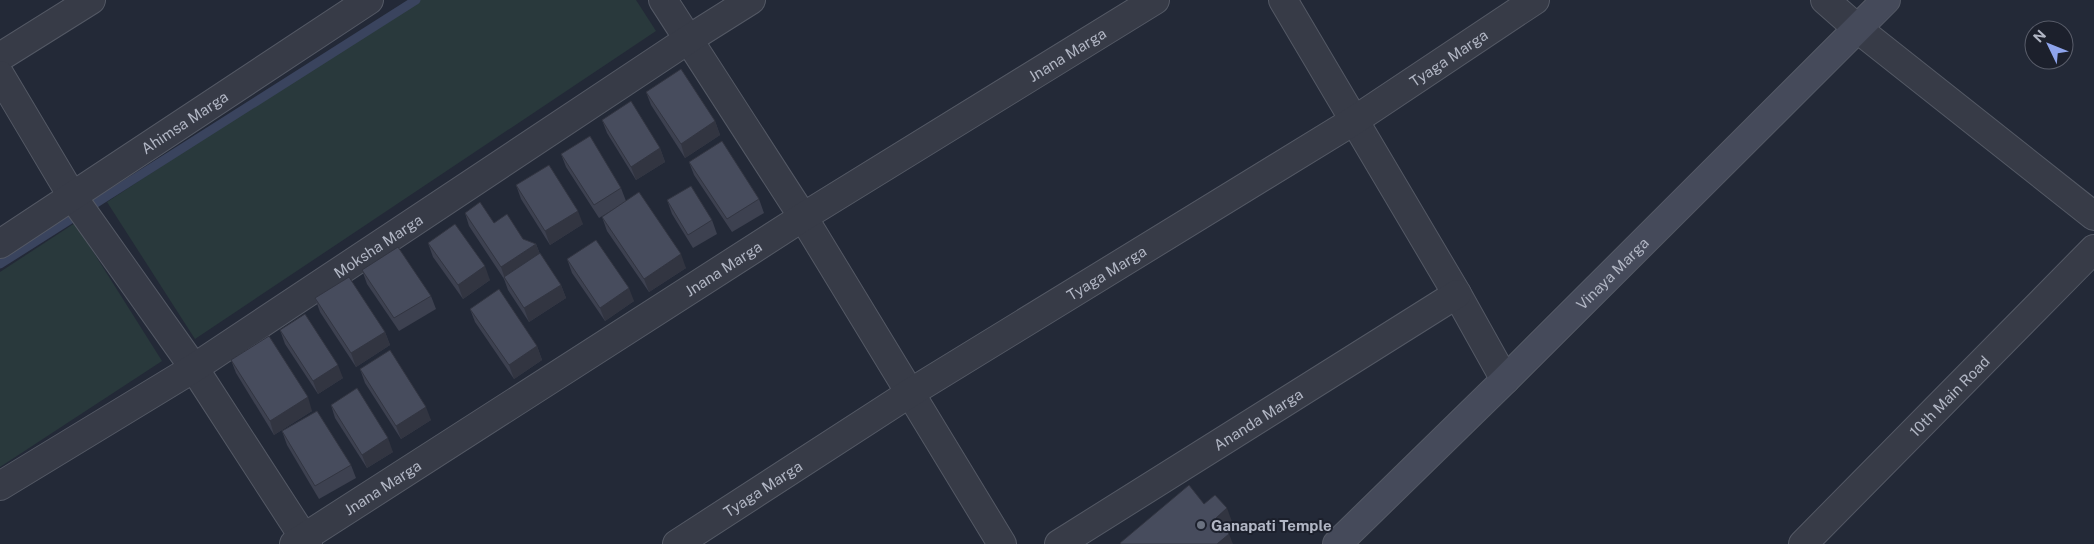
<svg xmlns="http://www.w3.org/2000/svg" width="2094" height="544" font-family="'Public Sans',sans-serif">
  <style>
    .green { fill: #29393c }
    .lines { fill: none; stroke-linecap: round; stroke-linejoin: round }
    .stream { stroke: #3a445e; stroke-width: 9 }
    .street-casing { stroke: #545965; stroke-width: 30 }
    .secondary-casing { stroke: #545965; stroke-width: 30 }
    .street { stroke: #373b47; stroke-width: 28 }
    .secondary { stroke: #454a5a; stroke-width: 28 }
    .wall { fill: #3d4150 }
    .shaded-wall { fill: #323541 }
    .building { fill: #474c5d; stroke: #323541 }
    .worship-dot { fill: #6b7280; stroke: #1c202c; stroke-width: 2 }
    .labels { text-anchor: middle; dominant-baseline: central; stroke-width: 4; stroke-linejoin: round; paint-order: stroke }
    .street-label { font-size: 15px; fill: #b1b6c4; stroke: #1c202c }
    .poi-label { font-size: 15px; font-weight: bold; fill: #b1b6c4; stroke: #1c202c; text-anchor: start }
  </style>
  <rect width="100%" height="100%" fill="#232937"/>
  <!-- green -->
  <g class="green">
    <path d="M415,0H636L656,31L195,339L107,202Z"/>
    <path d="M75,223L162,361L0,467V272Z"/>
  </g>
  <g class="lines">
    <!-- stream -->
    <path class="stream" d="M0,264L416,0"/>
    <defs>
      <g id="street">
        <path d="M663,0L803,217L1002,544"/>
        <path d="M1283,0L1457,294L1505,380"/>
        <path d="M1825,0L1858,29L2094,216"/>
        <path d="M0,57L91,0"/>
        <path d="M0,75L72,196L194,368L308,544"/>
        <path id="s1" d="M0,244L369,0"/>
        <path id="s2" d="M0,486L194,368L689,39L751,0"/>
        <path id="s3" d="M294,544L803,217L1155,0"/>
        <path id="s4" d="M677,544L910,393L1355,120L1535,0"/>
        <path id="s5" d="M1059,544L1457,294"/>
        <path id="s6" d="M1803,544L2094,249"/>
      </g>
      <g id="secondary">
        <path id="s7" d="M1337,544L1505,380L1886,0"/>
      </g>
    </defs>
    <!-- street casing -->
    <use href="#street" class="street-casing"/>
    <!-- secondary casing -->
    <use href="#secondary" class="secondary-casing"/>
    <!-- street -->
    <use href="#street" class="street"/>
    <!-- secondary -->
    <use href="#secondary" class="secondary"/>
  </g>
  <!-- wall -->
  <g class="wall">
    <path d="M646,92L715,121L720,135L685,158L651,105Z"/>
    <path d="M602,120L660,148L665,162L636,180L607,133Z"/>
    <path d="M561,154L621,188L626,201L686,268L649,292L607,231L602,217L619,206L599,218L566,167Z"/>
    <path d="M689,162L759,199L764,213L732,232L694,175Z"/>
    <path d="M516,185L583,224L550,245L521,199Z"/>
    <path d="M667,200L712,220L717,234L693,248L672,214Z"/>
    <path d="M465,213L494,223L523,239L536,244L540,254L561,285L566,298L529,322L508,290L504,279L469,226Z"/>
    <path d="M428,243L490,280L463,299L433,257Z"/>
    <path d="M567,259L634,301L605,321L572,273Z"/>
    <path d="M362,270L431,296L436,309L399,331L367,284Z"/>
    <path d="M315,298L385,332L390,345L356,367L320,312Z"/>
    <path d="M470,309L537,346L542,360L514,379L475,322Z"/>
    <path d="M280,330L343,378L318,394L285,344Z"/>
    <path d="M231,360L312,411L274,435L236,373Z"/>
    <path d="M360,369L431,420L401,439L365,383Z"/>
    <path d="M331,405L393,452L367,468L335,418Z"/>
    <path d="M282,431L351,465L356,478L319,499L287,445Z"/>
  </g>
  <!-- shaded-wall -->
  <g class="shaded-wall">
    <path d="M715,121L720,135L685,158L681,144Z"/>
    <path d="M660,148L665,162L636,180L631,167Z"/>
    <path d="M578,211L583,224L550,245L545,231Z"/>
    <path d="M536,244L541,257L505,279L501,267Z"/>
    <path d="M681,254L686,268L649,292L644,279Z"/>
    <path d="M485,266L490,280L463,299L458,285Z"/>
    <path d="M561,285L566,298L529,322L524,308Z"/>
    <path d="M629,288L634,301L605,321L600,308Z"/>
    <path d="M385,332L390,345L356,367L351,353Z"/>
    <path d="M537,346L542,360L514,379L509,365Z"/>
    <path d="M338,365L343,378L318,394L313,381Z"/>
    <path d="M308,397L312,411L274,435L270,421Z"/>
    <path d="M426,407L431,420L401,439L396,426Z"/>
    <path d="M388,438L393,452L367,468L362,455Z"/>
    <path d="M1227,508L1234,527L1222,537L1216,518Z"/>
    <path d="M1229,534L1233,544H1217Z"/>
  </g>
  <!-- building -->
  <g class="building">
    <path d="M681,69L715,121L681,144L646,92Z"/>
    <path d="M631,101L660,148L631,167L602,120Z"/>
    <path d="M590,136L621,188L594,205L561,154Z"/>
    <path d="M722,141L759,199L727,219L689,162Z"/>
    <path d="M549,165L578,211L545,231L516,185Z"/>
    <path d="M691,186L712,220L688,235L667,200Z"/>
    <path d="M639,192L681,254L644,279L602,217Z"/>
    <path d="M480,202L494,223L507,214L523,239L536,244L501,267L465,213Z"/>
    <path d="M455,224L485,266L458,285L428,243Z"/>
    <path d="M596,240L629,288L600,308L567,259Z"/>
    <path d="M398,247L431,296L394,318L362,270Z"/>
    <path d="M540,253L561,285L524,308L504,277Z"/>
    <path d="M349,277L385,332L351,353L315,298Z"/>
    <path d="M499,289L537,346L509,365L470,309Z"/>
    <path d="M305,314L338,365L313,381L280,330Z"/>
    <path d="M269,336L308,397L270,421L231,360Z"/>
    <path d="M390,350L426,407L396,426L360,369Z"/>
    <path d="M357,388L388,438L362,455L331,405Z"/>
    <path d="M317,411L351,465L315,486L282,431Z"/>
    <path d="M1189,485L1204,504L1215,495L1227,508L1216,518L1229,534L1217,544H1121L1120,543Z"/>
  </g>
  <!-- markers -->
  <circle class="worship-dot" cx="1201" cy="525" r="5"/>
  <g class="labels">
    <!-- street labels -->
    <g class="street-label">
      <text stroke="none"><textPath href="#s3" startOffset="915">Jnana Marga</textPath></text>
      <text stroke="none"><textPath href="#s4" startOffset="912">Tyaga Marga</textPath></text>
      <text stroke="none"><textPath href="#s1" startOffset="221">Ahimsa Marga</textPath></text>
      <text stroke="none"><textPath href="#s2" startOffset="448">Moksha Marga</textPath></text>
      <text stroke="none"><textPath href="#s3" startOffset="510">Jnana Marga</textPath></text>
      <text stroke="none"><textPath href="#s4" startOffset="508">Tyaga Marga</textPath></text>
      <text stroke="none"><textPath href="#s7" startOffset="386">Vinaya Marga</textPath></text>
      <text stroke="none"><textPath href="#s6" startOffset="208">10th Main Road</textPath></text>
      <text stroke="none"><textPath href="#s5" startOffset="235">Ananda Marga</textPath></text>
      <text stroke="none"><textPath href="#s3" startOffset="105">Jnana Marga</textPath></text>
      <text stroke="none"><textPath href="#s4" startOffset="102">Tyaga Marga</textPath></text>
    </g>
    <!-- poi labels -->
    <g class="poi-label">
      <text x="1211" y="525">Ganapati Temple</text>
    </g>
  </g>
  <!-- north arrow -->
  <g transform="translate(2049 45) rotate(313)"><circle r="24" fill="#1c202c" stroke="#585c69"/>
  <path d="M0-4L9 19L0 12L-9 19Z" fill="#8ea4ec"/>
  <text y="-8" font-size="14" font-weight="bold" text-anchor="middle" fill="#b1b6c4">N</text>
  </g>
</svg>
